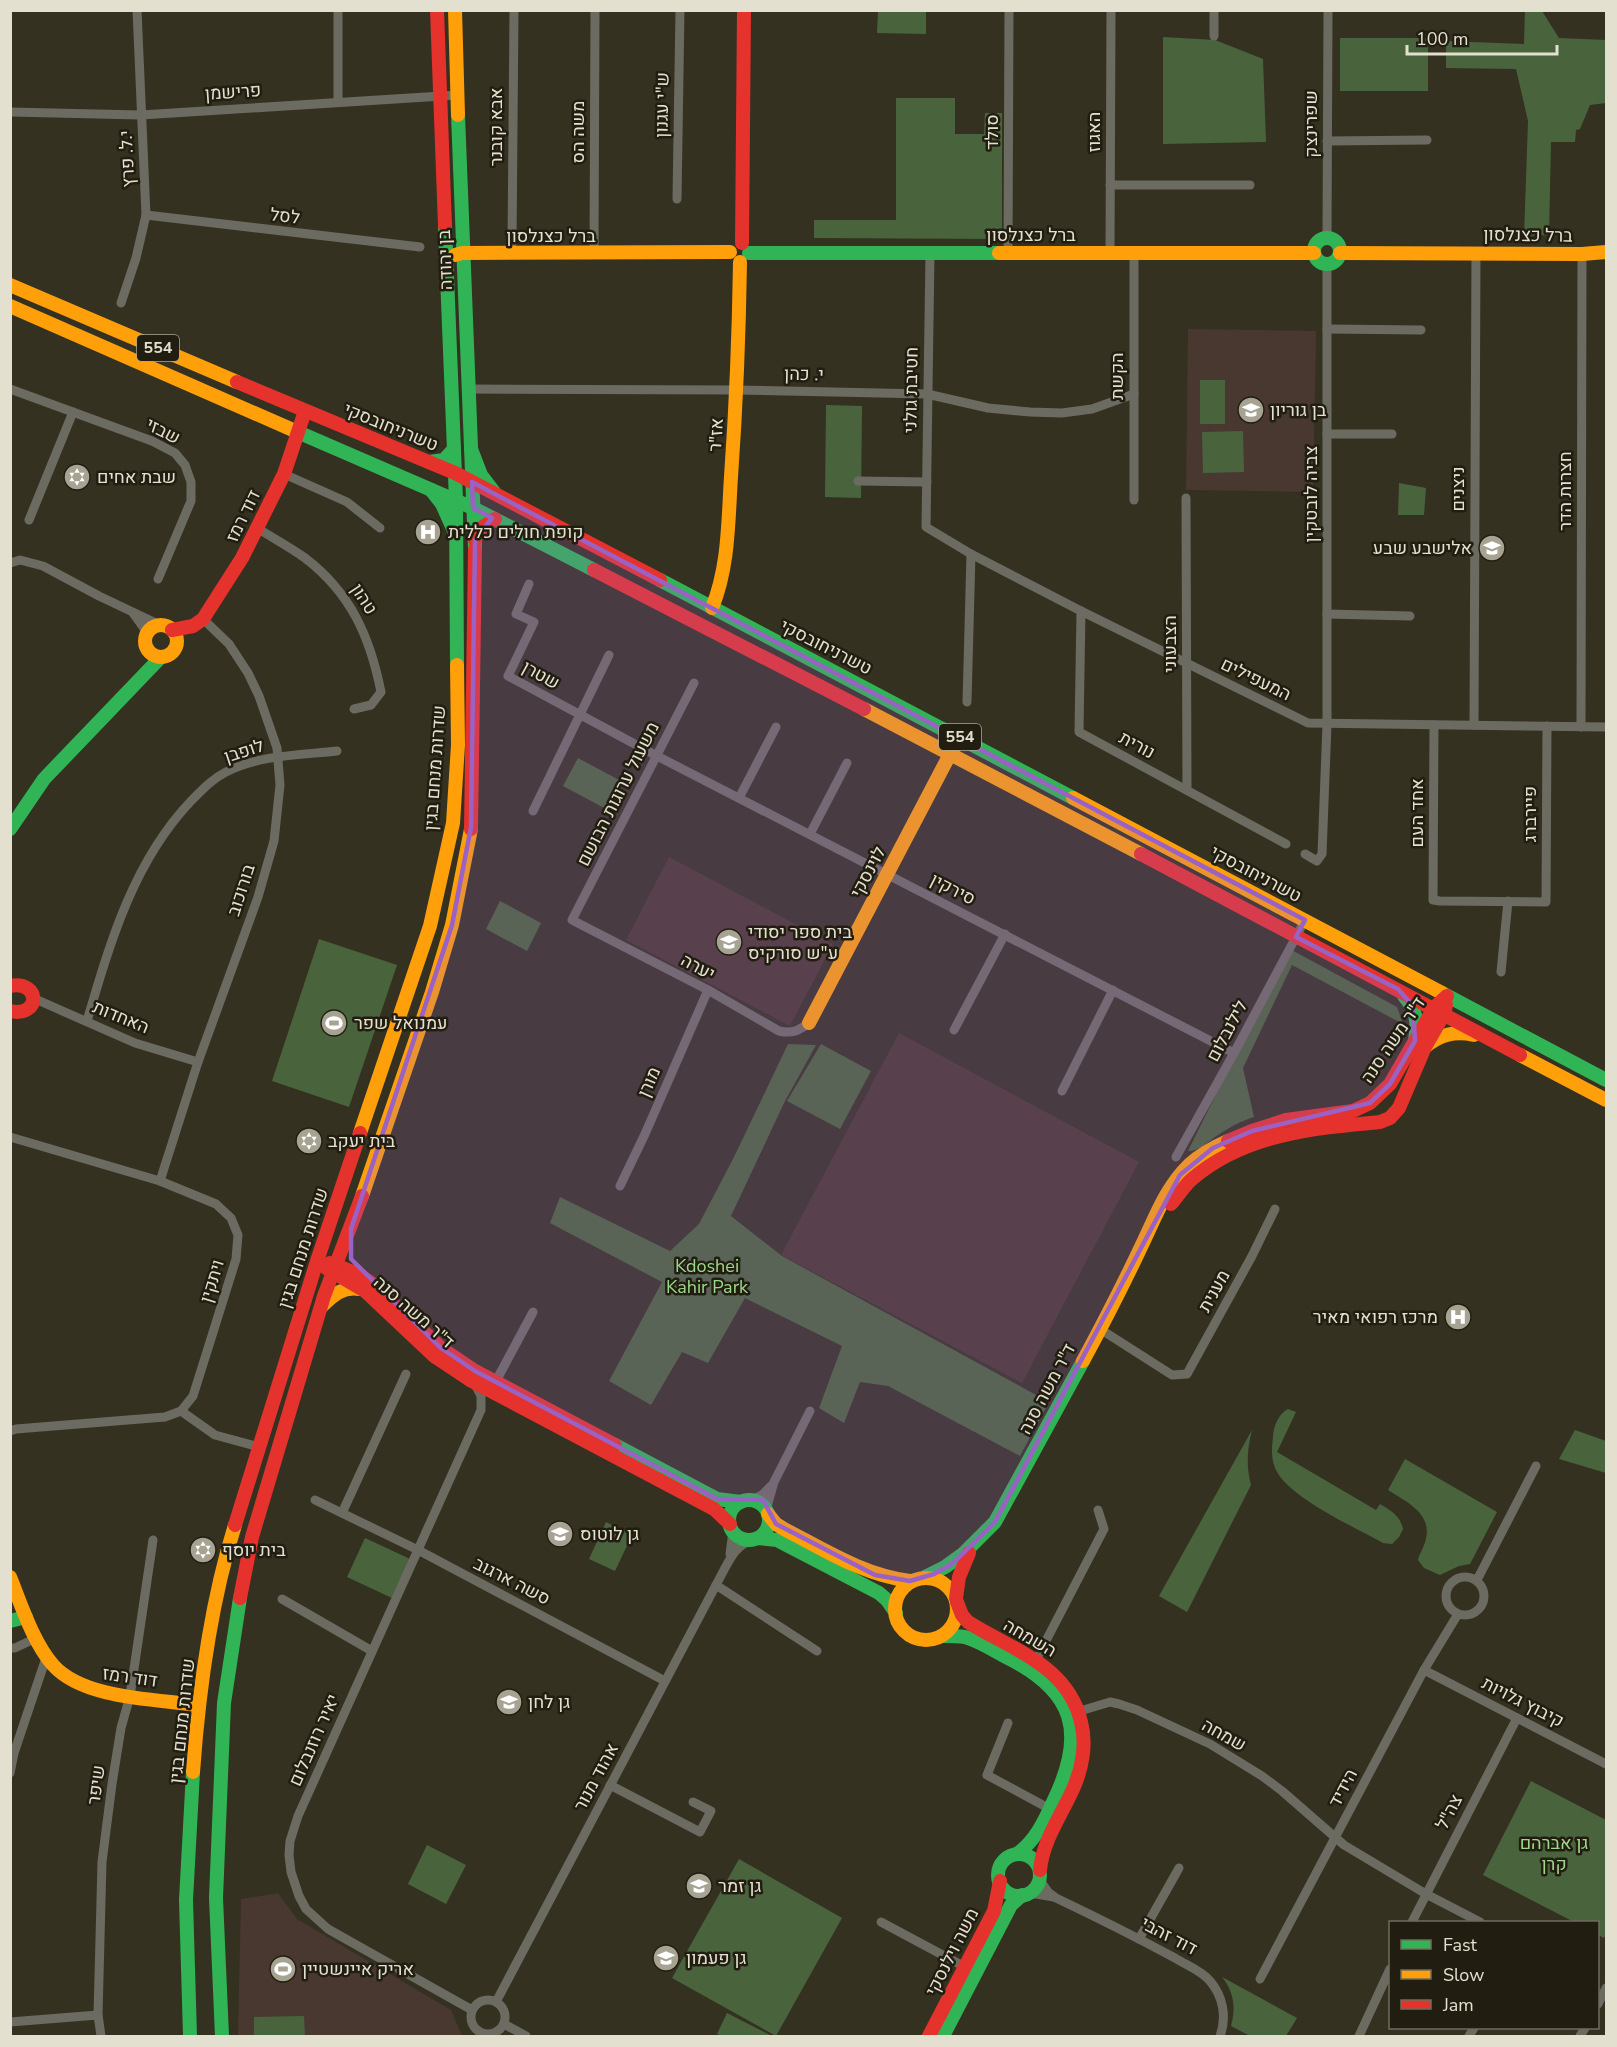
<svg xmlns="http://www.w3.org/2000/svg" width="1617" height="2047" font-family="'Nunito Sans',Heebo,sans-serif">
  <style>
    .education { fill: #493830 }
    .green { fill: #49643d }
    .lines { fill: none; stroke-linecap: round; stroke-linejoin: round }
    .street { stroke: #6c6b62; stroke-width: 9 }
    .fast { stroke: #30b455; stroke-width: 14 }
    .slow { stroke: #ff9f0a; stroke-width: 14 }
    .jam { stroke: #e5322d; stroke-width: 14 }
    .marked { fill: #9a62c4; fill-opacity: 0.2; stroke: #9a62c4; stroke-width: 4.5; stroke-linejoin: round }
    .labels { text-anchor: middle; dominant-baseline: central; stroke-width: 5; stroke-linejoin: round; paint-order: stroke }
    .shield { fill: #211e11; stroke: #a9a696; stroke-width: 1.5 }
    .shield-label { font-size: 16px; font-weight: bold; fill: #e3e0cf }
    .street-label { font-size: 18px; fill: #e3e0cf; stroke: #211e11 }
    .poi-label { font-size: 18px; fill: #e3e0cf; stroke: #211e11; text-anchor: start }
    .park-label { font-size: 18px; fill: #9dd88a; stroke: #211e11 }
  </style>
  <rect width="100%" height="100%" fill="#343121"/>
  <!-- education -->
  <g class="education">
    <path d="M1188,329L1316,331L1313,492L1186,490Z"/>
    <path d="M669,857L833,944L790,1026L626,940Z"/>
    <path d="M899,1033L1139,1162L1022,1383L781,1255Z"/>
    <path d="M278,1893L297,1919L451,2010L462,2036H238L241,1899Z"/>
  </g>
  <!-- green -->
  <g class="green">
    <path d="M1525,10L1542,11L1559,38L1606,40V103L1590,105L1580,129L1576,130L1575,142H1551L1549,235L1524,236L1528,121L1516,69L1446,68V41L1524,44Z"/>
    <path d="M878,11H926V34L877,33Z"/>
    <path d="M1163,37L1215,40L1263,59L1266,142L1163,144Z"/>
    <rect x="1340" y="38" width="88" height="53"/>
    <path d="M896,98H955V134H984L985,113H1002V239L814,238V220H896Z"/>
    <rect x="1200" y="380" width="25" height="44"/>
    <path d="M826,405L862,406L861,498L825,497Z"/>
    <path d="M1243,431L1244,472L1203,473L1202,432Z"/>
    <path d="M1399,483L1426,488L1424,515H1398Z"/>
    <path d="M578,758L623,782L608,810L563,786Z"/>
    <path d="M500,901L541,923L527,951L486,929Z"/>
    <path d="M319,939L397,965L349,1107L272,1081Z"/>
    <path d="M1288,948L1397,1007L1403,1024L1292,965L1243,1068L1254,1117C1241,1121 1230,1127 1218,1135C1208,1141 1200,1152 1188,1151Z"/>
    <path d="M788,1044L816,1045L784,1103L731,1216L782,1256L1049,1402L1020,1456L888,1386L860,1382L844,1423L819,1408L842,1346L745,1298L708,1363L682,1352L651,1405L609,1381L662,1282L550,1223L560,1197L670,1251L699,1224L734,1157Z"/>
    <path d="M821,1044L871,1071L840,1129L787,1101Z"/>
    <path d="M1288,1409L1296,1412L1277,1452L1376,1510L1380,1504C1391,1511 1400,1515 1403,1529L1399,1537L1392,1544L1383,1543C1355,1527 1282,1495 1274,1465C1271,1456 1272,1445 1273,1437C1273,1427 1279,1413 1288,1409Z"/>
    <path d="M1252,1430C1247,1450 1246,1466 1251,1485L1187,1612L1159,1596Z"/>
    <path d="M1575,1430L1606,1441V1473L1559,1459Z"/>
    <path d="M1405,1459L1497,1512L1470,1564L1459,1566L1440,1575L1424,1568L1418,1560C1420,1552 1425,1546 1426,1538C1432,1513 1405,1501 1388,1490Z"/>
    <path d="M606,1522L632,1535L615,1571L589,1559Z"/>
    <path d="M365,1538L410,1559L392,1598L347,1577Z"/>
    <path d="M1531,1781L1606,1820V1934L1604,1938L1598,1935V1922H1574L1483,1875Z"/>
    <path d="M427,1845L466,1865L446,1904L408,1884Z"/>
    <path d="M739,1859L842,1918L776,2036L672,1978Z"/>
    <path d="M1222,1977L1297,2018L1286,2036H1250L1231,2026C1236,2007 1234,1992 1222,1977Z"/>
    <path d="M727,2013L772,2036H722L717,2034Z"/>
    <path d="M304,2016L305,2036H254V2017Z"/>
  </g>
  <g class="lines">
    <!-- street -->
    <g class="street">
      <path d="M1214,10V36"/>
      <path d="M338,102V10"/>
      <path d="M10,112L141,115L458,95"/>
      <path d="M1327,141L1427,140"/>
      <path d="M1110,185H1250"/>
      <path d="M677,199L680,10"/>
      <path d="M146,215L420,247"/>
      <path d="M1327,238L1328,10"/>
      <path d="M512,244L514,10"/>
      <path d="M594,253L595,10"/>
      <path d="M930,253L926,527L971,554L1081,611L1308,723L1606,727"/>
      <path d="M1008,253L1009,10"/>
      <path d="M1110,253L1111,10"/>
      <path d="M1134,253V500"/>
      <path d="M121,303L136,258L146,215L137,10"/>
      <path d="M1327,329L1421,330"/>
      <path d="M10,389L152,441L175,453L185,465L191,482V501L158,579"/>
      <path d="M469,389L737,390L927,394L988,408L1030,412L1062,413L1092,409L1134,394"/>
      <path d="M1327,434H1392"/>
      <path d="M284,474L347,502L380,528"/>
      <path d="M858,481L927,482"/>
      <path d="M1186,498L1187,790"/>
      <path d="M29,520L73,412"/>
      <path d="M257,528C273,538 290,547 305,558C351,593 370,637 381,692L371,705L354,709"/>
      <path d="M10,563L20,560L43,566L99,596L160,625"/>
      <path d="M529,584L516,614L534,622L508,676L657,756L1234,1053"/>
      <path d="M1081,611L1079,732L1286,844"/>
      <path d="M133,613L148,634"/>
      <path d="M1327,614L1410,616"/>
      <path d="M694,683L572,920L708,990L779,1031C792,1034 798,1031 809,1023"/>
      <path d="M967,702L971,554"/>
      <path d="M1434,725L1433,900L1440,901L1546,902L1547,726"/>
      <path d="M1474,725L1476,252"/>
      <path d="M1581,727L1582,254"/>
      <path d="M739,798L776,727"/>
      <path d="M533,811L609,655"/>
      <path d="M810,834L847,763"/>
      <path d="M1305,854L1317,861L1322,854L1327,724V264"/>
      <path d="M1501,972L1508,901"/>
      <path d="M33,998L135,1043L198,1062"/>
      <path d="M87,1021C110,943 133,862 191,801C202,790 212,779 226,772C259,755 301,755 337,751"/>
      <path d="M954,1030L1005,934"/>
      <path d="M1062,1091L1113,990"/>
      <path d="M10,1137L160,1181L216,1204L231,1218L238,1235L236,1259L193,1396L181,1411L165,1417L16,1429L10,1431"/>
      <path d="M1176,1157L1234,1053L1305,920"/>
      <path d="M160,1181L198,1062L258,897L274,841L280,785L277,748L259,696L248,673L229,644L203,619"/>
      <path d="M620,1186L645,1134L708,990"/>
      <path d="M1100,1329L1172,1375L1187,1374L1252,1256L1275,1209"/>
      <path d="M496,1381L533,1312"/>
      <path d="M181,1411L215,1435L259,1447"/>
      <path d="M315,1500L418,1550L665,1681"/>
      <path d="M752,1500L762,1495L771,1486"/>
      <path d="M766,1510L774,1482L810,1411"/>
      <path d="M342,1513L406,1374"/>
      <path d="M730,1554L733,1531"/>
      <circle cx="1465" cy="1596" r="19"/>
      <path d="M1477,1580L1536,1466"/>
      <path d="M716,1585L817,1651"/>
      <path d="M282,1599L372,1651"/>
      <path d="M10,1648H15L36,1638"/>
      <path d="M1036,1660L1104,1529L1098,1510"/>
      <path d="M1424,1670L1606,1764"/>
      <path d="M1080,1711L1110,1702L1119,1704L1137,1710L1210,1744L1262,1776L1282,1791L1344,1845L1426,1894L1480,1922"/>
      <path d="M1008,1723L987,1775L1050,1809"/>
      <path d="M10,1773L14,1753L47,1655"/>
      <path d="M610,1785L700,1832L711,1811L693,1802"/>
      <path d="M1039,1879L1049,1893L1056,1898C1096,1917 1136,1937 1175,1958C1186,1965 1202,1971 1210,1981C1223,1996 1227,2017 1220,2036"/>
      <path d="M1030,1893L1054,1897"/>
      <path d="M881,1922L965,1967"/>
      <path d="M1412,1922L1517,1718"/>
      <path d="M1139,1939L1179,1868"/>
      <path d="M1260,1979L1424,1670L1458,1614"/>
      <circle cx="488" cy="2017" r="17"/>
      <path d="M496,2002L725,1568C732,1555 737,1546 751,1540"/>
      <path d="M1598,2004L1606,1988"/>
      <path d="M472,2010L328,1929L306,1909L299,1896L291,1872L289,1855L290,1841L298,1816L481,1410V1396L475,1384"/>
      <path d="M10,2022L98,2015"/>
      <path d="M504,2024L526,2036"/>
      <path d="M101,2036L98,2015L102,1862L112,1784L121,1728L130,1696L153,1540"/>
      <path d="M1359,2036L1390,1969"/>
      <path d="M1469,2036L1474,2028"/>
      <path d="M1580,2036L1585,2028"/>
    </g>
    <!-- fast -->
    <g class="fast">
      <path d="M458,115L475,549"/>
      <path d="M445,226L456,500L457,665"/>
      <circle cx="1327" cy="251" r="13"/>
      <path d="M749,253H999"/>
      <path d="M293,430L473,508L594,570"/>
      <path d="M471,449L481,475L494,492"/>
      <path d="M429,462L444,460L454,449"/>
      <path d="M431,490L442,504L456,535"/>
      <path d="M660,580L1073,798"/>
      <path d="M10,829L44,779L161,657"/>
      <path d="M1442,993L1606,1080"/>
      <path d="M1404,996C1417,1011 1418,1022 1415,1041"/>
      <path d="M615,1445L717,1499L741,1502"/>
      <circle cx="749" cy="1520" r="20"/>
      <path d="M758,1538L777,1540L879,1593L887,1600L896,1613"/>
      <path d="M925,1577L945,1567L963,1554L995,1522L1083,1361"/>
      <path d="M10,1621L26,1617"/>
      <path d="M942,1636C949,1636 958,1636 965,1637C979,1641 993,1650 1006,1657C1075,1691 1087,1733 1053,1802C1044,1822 1035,1841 1017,1854"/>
      <circle cx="1019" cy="1875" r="21"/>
      <path d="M190,2036L186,1900L193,1772"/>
      <path d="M222,2036L216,1898L224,1703L240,1598"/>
      <path d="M943,2036L1011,1905L1022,1895"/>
    </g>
    <!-- slow -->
    <g class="slow">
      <path d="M455,10L458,115"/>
      <path d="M999,253H1314"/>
      <path d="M1340,253L1582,254L1606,252"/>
      <path d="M455,255L462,253L730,252"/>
      <path d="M10,285L237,382"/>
      <path d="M10,306L293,430"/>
      <path d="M712,608C729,566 728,522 731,477C736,406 739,334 740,262"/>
      <circle cx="161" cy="641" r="16"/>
      <path d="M864,709L1141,854"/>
      <path d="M1073,798L1442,993"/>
      <path d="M809,1023L959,737"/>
      <path d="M1425,1047C1440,1034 1455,1031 1474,1035"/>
      <path d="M1520,1055L1606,1100"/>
      <path d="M360,1133L430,926L453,823L458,745L457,665"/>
      <path d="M362,1196L432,992L452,925L471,829"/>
      <path d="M322,1306C333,1295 343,1286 360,1289"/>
      <path d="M1083,1361C1103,1324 1122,1287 1140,1249C1154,1221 1165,1188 1189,1165C1200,1155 1214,1147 1228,1141"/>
      <path d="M768,1514L776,1524L784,1529C825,1550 863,1575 910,1581"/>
      <path d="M10,1577C21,1604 33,1642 53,1665C83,1699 155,1699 198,1705"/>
      <circle cx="926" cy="1609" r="31"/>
      <path d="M193,1772C199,1689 210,1605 235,1525"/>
    </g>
    <!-- jam -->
    <g class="jam">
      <path d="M437,10L445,226"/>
      <path d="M742,243L744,10"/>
      <path d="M237,382L455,473L660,580"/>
      <path d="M475,540L480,529L495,519"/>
      <path d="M594,570L864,709"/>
      <path d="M172,630L193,626L203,619L242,558L284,474L305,411"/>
      <path d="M471,829L475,549"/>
      <path d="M1141,854L1520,1055"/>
      <path d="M10,986C41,980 41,1018 10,1011"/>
      <path d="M1228,1141L1252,1131L1286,1120L1353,1111L1370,1103L1390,1084L1434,1008L1447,996"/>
      <path d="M1171,1204C1178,1196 1184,1186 1192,1179C1244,1134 1314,1128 1380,1122L1390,1118L1399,1108L1425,1047L1444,1014L1446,1005"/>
      <path d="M330,1263L358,1274L371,1283L441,1348L475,1371L615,1445"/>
      <path d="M326,1268L365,1291L434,1356L470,1380L714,1509L730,1524"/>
      <path d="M235,1525L317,1261L360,1133"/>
      <path d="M240,1598L252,1537L324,1296L362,1196"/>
      <path d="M956,1598L959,1577L969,1553"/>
      <path d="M957,1602L962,1615L968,1622C1012,1650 1068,1665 1081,1722C1087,1744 1082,1769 1073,1789C1061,1816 1043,1840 1040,1870"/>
      <path d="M929,2036L994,1911L1000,1881"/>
    </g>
  </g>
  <!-- marked area -->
  <path class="marked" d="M472,482L1305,920L1296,937L1398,989L1413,1006L1415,1041L1390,1084L1370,1103L1252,1131L1213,1148L1180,1175L995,1522L952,1564L934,1574L910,1581L875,1575L776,1524L763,1500L717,1499L475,1371L441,1348L351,1259V1229L452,925L471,827L475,540L492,518L473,508Z"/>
  <!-- icons -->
  <defs>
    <symbol id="school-disc" viewBox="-11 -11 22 22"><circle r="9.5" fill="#a6a392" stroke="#211e11"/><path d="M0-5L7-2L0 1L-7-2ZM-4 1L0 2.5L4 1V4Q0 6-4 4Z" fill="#fff"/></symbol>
    <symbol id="synagogue-disc" viewBox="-11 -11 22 22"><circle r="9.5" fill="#a6a392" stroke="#211e11"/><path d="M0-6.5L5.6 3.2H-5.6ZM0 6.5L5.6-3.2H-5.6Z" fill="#fff"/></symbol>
    <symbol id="hospital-disc" viewBox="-11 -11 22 22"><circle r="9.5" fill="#a6a392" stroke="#211e11"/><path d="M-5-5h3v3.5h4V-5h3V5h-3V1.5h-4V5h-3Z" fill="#fff"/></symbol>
    <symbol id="stadium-disc" viewBox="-11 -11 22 22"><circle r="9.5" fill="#a6a392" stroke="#211e11"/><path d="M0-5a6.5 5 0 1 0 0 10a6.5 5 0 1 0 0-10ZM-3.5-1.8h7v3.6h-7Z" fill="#fff"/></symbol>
  </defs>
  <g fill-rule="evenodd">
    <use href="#school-disc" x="1236" y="395" width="30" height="30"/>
    <use href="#synagogue-disc" x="62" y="462" width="30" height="30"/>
    <use href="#hospital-disc" x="413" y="517" width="30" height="30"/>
    <use href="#school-disc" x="1477" y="533" width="30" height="30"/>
    <use href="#school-disc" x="714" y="927" width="30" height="30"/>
    <use href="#stadium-disc" x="319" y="1008" width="30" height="30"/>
    <use href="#synagogue-disc" x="294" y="1126" width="30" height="30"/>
    <use href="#hospital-disc" x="1443" y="1302" width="30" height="30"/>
    <use href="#school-disc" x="545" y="1519" width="30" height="30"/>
    <use href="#synagogue-disc" x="188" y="1535" width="30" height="30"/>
    <use href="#school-disc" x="494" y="1687" width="30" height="30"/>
    <use href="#school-disc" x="684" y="1871" width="30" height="30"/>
    <use href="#school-disc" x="651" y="1943" width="30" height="30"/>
    <use href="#stadium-disc" x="268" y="1954" width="30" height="30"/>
  </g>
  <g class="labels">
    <!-- shield labels -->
    <g class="shield">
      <rect x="137" y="335" width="42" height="26" rx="4.5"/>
      <rect x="939" y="724" width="42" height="26" rx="4.5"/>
    </g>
    <g class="shield-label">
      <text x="158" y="348">554</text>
      <text x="960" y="737">554</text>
    </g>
    <!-- street labels -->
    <g class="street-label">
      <text transform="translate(233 92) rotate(-4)">פרישמן</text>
      <text transform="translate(662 105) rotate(-89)">ש"י עגנון</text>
      <text transform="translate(1311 124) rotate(-90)">שפרינצק</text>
      <text transform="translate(496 127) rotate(-90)">אבא קובנר</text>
      <text transform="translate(578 132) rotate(-90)">משה הס</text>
      <text transform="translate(992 132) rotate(-90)">סולד</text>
      <text transform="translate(1094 132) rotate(-90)">האגוז</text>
      <text transform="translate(127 159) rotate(-93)">י.ל. פרץ</text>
      <text transform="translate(285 216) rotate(7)">לסל</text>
      <text x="1031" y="235">ברל כצנלסון</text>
      <text transform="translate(1528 235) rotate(1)">ברל כצנלסון</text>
      <text x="551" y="236">ברל כצנלסון</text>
      <text transform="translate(445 260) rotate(-92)">בן יהודה</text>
      <text transform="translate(804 374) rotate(1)">י. כהן</text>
      <text transform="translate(1117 376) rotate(-90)">הקשת</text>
      <text transform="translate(911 390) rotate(-89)">חטיבת גולני</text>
      <text transform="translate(391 427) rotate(22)">טשרניחובסקי</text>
      <text transform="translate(163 431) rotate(27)">שבזי</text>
      <text transform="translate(716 435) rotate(-86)">אז"ר</text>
      <text transform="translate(1458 489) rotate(-90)">ניצנים</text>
      <text transform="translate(1565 491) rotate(-90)">חצרות הדר</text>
      <text transform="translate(1311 494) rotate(-90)">צביה לובטקין</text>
      <text transform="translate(243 516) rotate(-64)">דוד רמז</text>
      <text transform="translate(364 599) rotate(57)">טהון</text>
      <text transform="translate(1170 644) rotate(-90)">הצבעוני</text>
      <text transform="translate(826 647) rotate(27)">טשרניחובסקי</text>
      <text transform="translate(541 675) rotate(29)">שטרן</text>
      <text transform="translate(1256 679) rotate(26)">המעפילים</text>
      <text transform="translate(1137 745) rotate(28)">נורית</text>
      <text transform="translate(244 751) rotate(-18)">לופבן</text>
      <text transform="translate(435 768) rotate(-86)">שדרות מנחם בגין</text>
      <text transform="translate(618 794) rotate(-63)">משעול ערוגות הבושם</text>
      <text transform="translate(1417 813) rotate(-90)">אחד העם</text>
      <text transform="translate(1530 814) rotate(-90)">פיירברג</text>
      <text transform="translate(868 872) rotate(-62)">לוינסקי</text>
      <text transform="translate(1256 874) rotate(28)">טשרניחובסקי</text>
      <text transform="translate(953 889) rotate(27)">סירקין</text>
      <text transform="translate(241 890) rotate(-72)">בורוכוב</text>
      <text transform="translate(698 967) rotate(28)">יערה</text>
      <text transform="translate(121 1017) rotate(22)">האחדות</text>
      <text transform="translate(1227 1031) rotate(-62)">לילנבלום</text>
      <text transform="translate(1393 1040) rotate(-56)">ד"ר משה סנה</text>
      <text transform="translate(649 1082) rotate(-66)">מורן</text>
      <text transform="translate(303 1248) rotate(-72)">שדרות מנחם בגין</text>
      <text transform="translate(212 1281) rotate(-73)">ויתקין</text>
      <text transform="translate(1214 1291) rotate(-61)">מענית</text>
      <text transform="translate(414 1312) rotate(41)">ד"ר משה סנה</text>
      <text transform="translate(1047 1389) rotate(-62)">ד"ר משה סנה</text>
      <text transform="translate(512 1581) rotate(27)">סשה ארגוב</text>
      <text transform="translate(1030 1638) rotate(30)">השמחה</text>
      <text transform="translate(130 1677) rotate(8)">דוד רמז</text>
      <text transform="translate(1523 1702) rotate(27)">קיבוץ גלויות</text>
      <text transform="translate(182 1721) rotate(-84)">שדרות מנחם בגין</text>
      <text transform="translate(1224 1735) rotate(29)">שמחה</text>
      <text transform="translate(314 1740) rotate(-66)">יאיר רוזנבלום</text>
      <text transform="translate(596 1777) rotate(-62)">אהוד מנור</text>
      <text transform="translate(96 1785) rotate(-82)">שיפר</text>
      <text transform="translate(1343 1788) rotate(-62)">הידיד</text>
      <text transform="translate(1449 1812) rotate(-63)">צה"ל</text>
      <text transform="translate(1169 1936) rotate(28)">דוד זהבי</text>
      <text transform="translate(952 1952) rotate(-63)">משה וילנסקי</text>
    </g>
    <!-- poi labels -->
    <g class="poi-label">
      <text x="1270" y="410">בן גוריון</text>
      <text x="97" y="477">שבת אחים</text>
      <text x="448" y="532">קופת חולים כללית</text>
      <text x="1472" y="548" text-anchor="end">אלישבע שבע</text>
      <text x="748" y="932">בית ספר יסודי<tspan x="748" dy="21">ע"ש סורקיס</tspan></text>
      <text x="354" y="1023">עמנואל שפר</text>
      <text x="328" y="1141">בית יעקב</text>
      <text x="1438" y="1317" text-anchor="end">מרכז רפואי מאיר</text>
      <text x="580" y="1534">גן לוטוס</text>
      <text x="222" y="1550">בית יוסף</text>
      <text x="528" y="1702">גן לחן</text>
      <text x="718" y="1886">גן זמר</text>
      <text x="686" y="1958">גן פעמון</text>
      <text x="302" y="1969">אריק איינשטיין</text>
    </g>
    <!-- park labels -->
    <g class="park-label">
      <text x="707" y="1266">Kdoshei<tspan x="707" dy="21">Kahir Park</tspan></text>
      <text x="1554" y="1843">גן אברהם<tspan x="1554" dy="21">קרן</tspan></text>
    </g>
  </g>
  <!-- border -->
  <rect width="1617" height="2047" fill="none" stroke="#e3e0cf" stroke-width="24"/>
  <!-- legend -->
  <rect x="1389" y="1921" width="210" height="108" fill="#211e11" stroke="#6f6c5d" stroke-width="1.5"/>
  <rect x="1401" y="1940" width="30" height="9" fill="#30b455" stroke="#6f6c5d" stroke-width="1.5"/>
  <text x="1443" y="1951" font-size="18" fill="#e3e0cf">Fast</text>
  <rect x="1401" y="1970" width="30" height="9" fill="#ff9f0a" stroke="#6f6c5d" stroke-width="1.5"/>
  <text x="1443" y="1981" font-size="18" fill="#e3e0cf">Slow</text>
  <rect x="1401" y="2000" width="30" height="9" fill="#e5322d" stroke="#6f6c5d" stroke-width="1.5"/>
  <text x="1443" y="2011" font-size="18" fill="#e3e0cf">Jam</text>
  <!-- scale -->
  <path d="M1407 45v9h150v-9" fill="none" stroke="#e3e0cf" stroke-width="3"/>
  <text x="1416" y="45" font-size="18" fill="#e3e0cf" stroke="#211e11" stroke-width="4.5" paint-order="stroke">100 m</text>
</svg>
